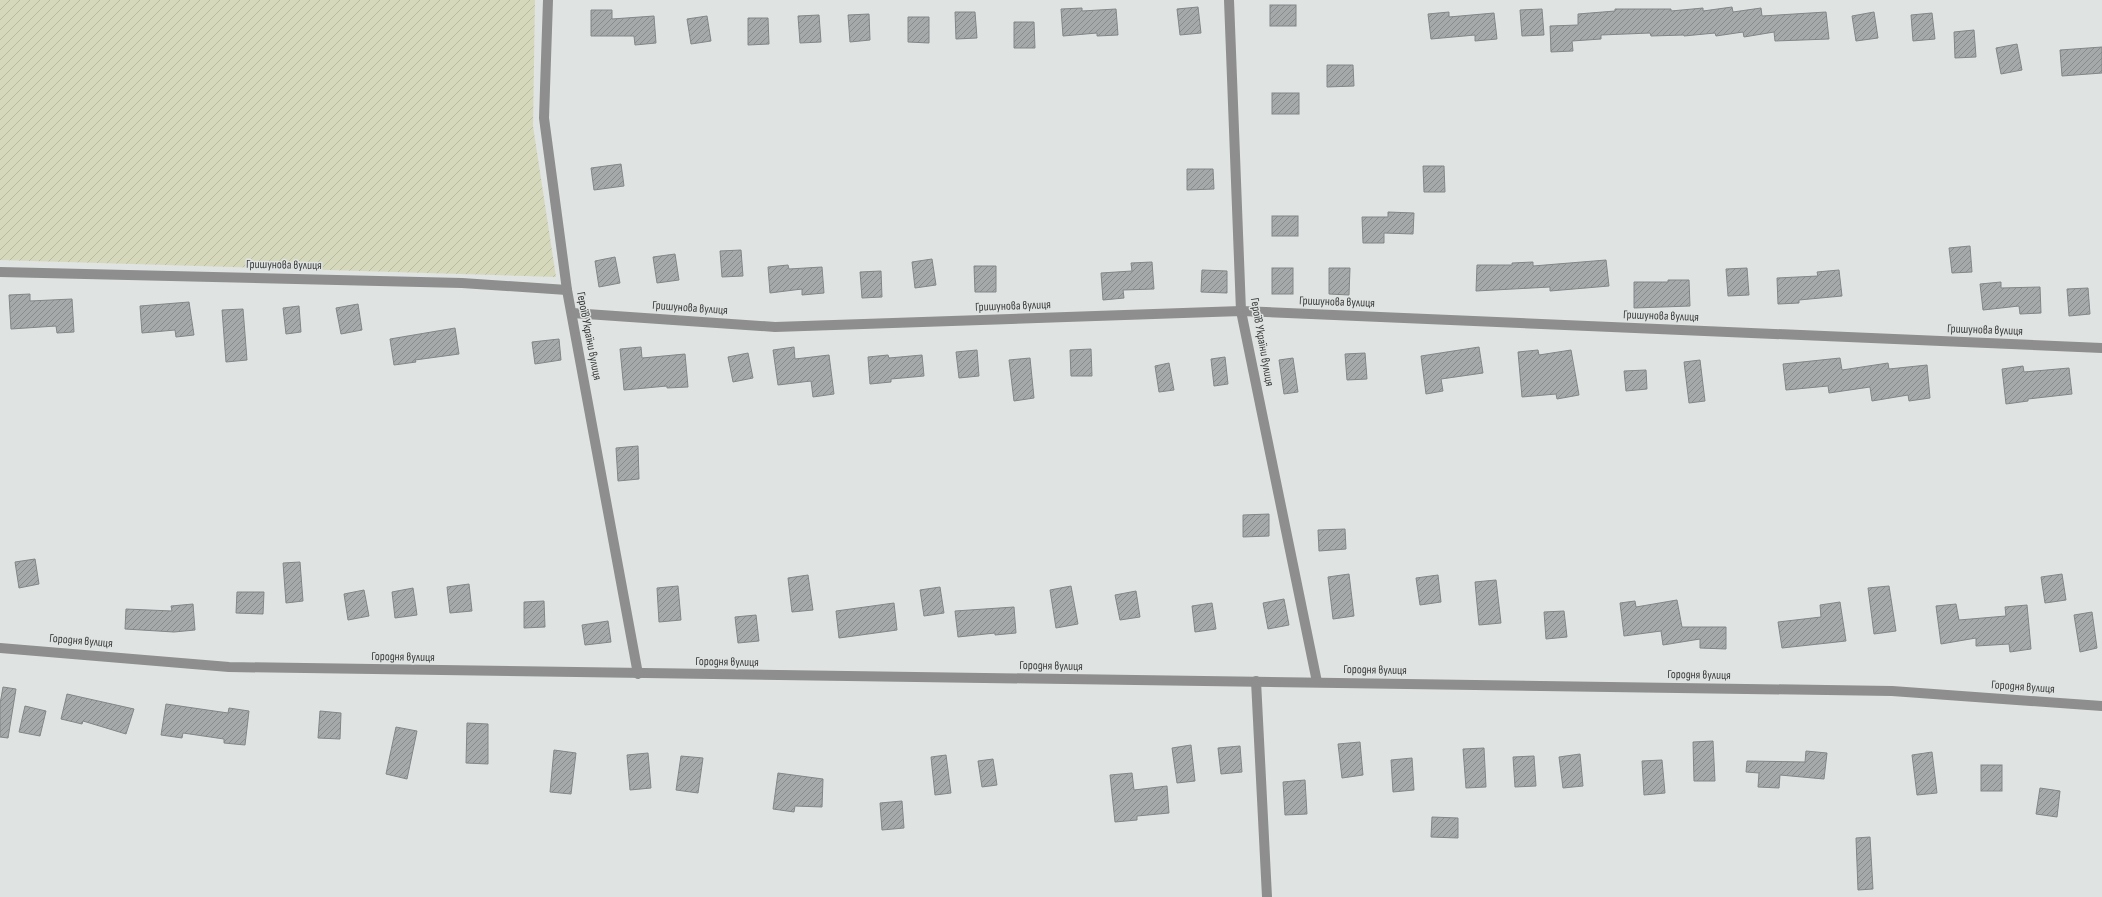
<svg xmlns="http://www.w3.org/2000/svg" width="2102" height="897" font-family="'Sofia Sans Condensed',sans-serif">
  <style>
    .garden { fill: url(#garden-furrows) }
    .building { fill: url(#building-hatch); stroke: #828687 }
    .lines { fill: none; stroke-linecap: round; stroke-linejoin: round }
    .minor { stroke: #8d8e8d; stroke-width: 10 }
    .labels { text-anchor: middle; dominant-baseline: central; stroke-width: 3; stroke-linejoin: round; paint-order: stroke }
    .street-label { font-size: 12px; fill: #3a3c3b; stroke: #dfe3e2 }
  </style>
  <defs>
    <pattern id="garden-furrows" width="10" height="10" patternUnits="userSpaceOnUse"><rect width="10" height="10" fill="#d6d8bc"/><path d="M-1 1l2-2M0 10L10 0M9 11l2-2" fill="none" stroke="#b8baa2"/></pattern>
    <pattern id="building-hatch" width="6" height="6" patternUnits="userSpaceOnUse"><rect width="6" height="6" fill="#a5a9aa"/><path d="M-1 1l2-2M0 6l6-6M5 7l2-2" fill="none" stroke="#878b8c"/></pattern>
  </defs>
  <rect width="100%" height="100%" fill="#dfe3e2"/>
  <!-- garden -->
  <path class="garden" d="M0,0H535L533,126L556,277L0,260Z"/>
  <!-- building -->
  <g class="building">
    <rect x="1270" y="5" width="26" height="21"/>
    <path d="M1198,7L1201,33L1180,35L1177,9Z"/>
    <path d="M1732,7L1733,12L1761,8L1762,16L1826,12L1829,39L1775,41L1774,32L1744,37L1743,32L1716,36L1715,33L1684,36V35L1651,36L1650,33L1601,35V39L1572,41L1573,51L1551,52L1550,26L1578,25V14L1615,11V9H1671V11L1703,8V11Z"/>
    <path d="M1082,8V11L1116,9L1118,35L1097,36V33L1063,36L1061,9Z"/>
    <path d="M1542,9L1544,35L1522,36L1520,10Z"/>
    <path d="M591,10H612V19L654,16L656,43L635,45L634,36H591Z"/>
    <path d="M955,12H975L977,38L956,39Z"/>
    <path d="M1449,12V17L1494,13L1497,39L1475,41V35L1431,39L1428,14Z"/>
    <path d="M1874,12L1878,38L1856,41L1852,16Z"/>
    <path d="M1932,13L1935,39L1913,41L1911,15Z"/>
    <path d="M869,14L870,40L850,42L848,15Z"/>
    <path d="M819,15L821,42L800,43L798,16Z"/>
    <path d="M707,16L711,41L691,44L687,19Z"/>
    <path d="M908,17H929V43L908,42Z"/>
    <path d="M748,18H768L769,44L748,45Z"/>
    <path d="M1014,22H1034L1035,48H1014Z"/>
    <path d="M1974,30L1976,57L1955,58L1954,32Z"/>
    <path d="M2017,44L2022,70L2001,74L1996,48Z"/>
    <path d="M2102,47V73L2062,76L2060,50Z"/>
    <path d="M1327,65H1353L1354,86L1327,87Z"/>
    <rect x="1272" y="93" width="27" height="21"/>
    <path d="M621,164L624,186L594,190L591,168Z"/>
    <path d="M1423,166H1444L1445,192H1424Z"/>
    <path d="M1187,169H1213L1214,189L1187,190Z"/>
    <path d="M1388,212L1414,213L1413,234L1384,233V243H1363L1362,217H1388Z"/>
    <rect x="1272" y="216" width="26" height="20"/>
    <path d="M1970,246L1972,272L1952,273L1949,248Z"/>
    <path d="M741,250L743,276L722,277L720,251Z"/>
    <path d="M675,254L679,280L657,283L653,257Z"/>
    <path d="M615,257L620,283L599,287L595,261Z"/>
    <path d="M932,259L936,285L915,288L912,262Z"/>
    <path d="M1606,260L1609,286L1550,291V287L1476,291L1477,265H1512V263L1533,262V266Z"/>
    <path d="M1152,262L1154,289L1123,290L1124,298L1103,300L1101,273L1132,271L1131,263Z"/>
    <path d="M788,265L789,269L822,267L824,293L802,295V289L770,293L768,267Z"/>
    <path d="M974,266H996V292H975Z"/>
    <rect x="1272" y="268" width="21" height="26"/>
    <path d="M1329,268H1350L1349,295L1329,294Z"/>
    <path d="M1747,268L1749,295L1728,296L1726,269Z"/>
    <path d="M1202,270L1227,271V293L1201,292Z"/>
    <path d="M1839,270L1842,296L1799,300V303L1778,304L1777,278L1818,276L1817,272Z"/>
    <path d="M881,271L882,297L862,298L860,272Z"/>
    <path d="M1668,280H1689L1690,306L1634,308V282H1668Z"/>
    <path d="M2001,282V288L2040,287L2041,313L2020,314L2019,306L1983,310L1980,284Z"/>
    <path d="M2088,288L2090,314L2069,316L2067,289Z"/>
    <path d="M30,294V301L72,299L74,332L57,333L56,326L11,329L9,295Z"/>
    <path d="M189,302L194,335L176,337L175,330L142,333L140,306Z"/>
    <path d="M358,304L362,330L341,334L336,308Z"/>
    <path d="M299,306L301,332L286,334L283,308Z"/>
    <path d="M243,309L247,360L226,362L222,310Z"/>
    <path d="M455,328L459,354L415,360L416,362L394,365L390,339Z"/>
    <path d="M559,339L561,360L535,364L532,342Z"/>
    <path d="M641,347L642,358L685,354L688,387L667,388V386L624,390L620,349Z"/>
    <path d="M794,347L795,359L829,355L834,394L813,397L811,381L778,385L773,350Z"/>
    <path d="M1479,347L1483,373L1441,379L1443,391L1426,394L1421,356Z"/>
    <path d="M1091,349L1092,376H1071L1070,350Z"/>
    <path d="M977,350L979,376L959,378L956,352Z"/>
    <path d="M1538,350L1539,355L1571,350L1579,395L1557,399L1556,394L1522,397L1518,352Z"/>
    <path d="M748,353L753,378L733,382L728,357Z"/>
    <path d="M1365,353L1367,379L1347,380L1345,354Z"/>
    <path d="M888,355L889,358L922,355L924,376L891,379V382L870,384L868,357Z"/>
    <path d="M1225,357L1228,384L1214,386L1211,359Z"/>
    <path d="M1030,358L1034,398L1014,401L1009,360Z"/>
    <path d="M1293,358L1298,392L1284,394L1279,360Z"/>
    <path d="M1840,358L1842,370L1888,363L1889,369L1927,365L1930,398L1909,401L1908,395L1872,401L1870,387L1829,393L1828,386L1786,390L1783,364Z"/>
    <path d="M1700,360L1705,401L1689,403L1684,362Z"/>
    <path d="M1169,363L1174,390L1159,392L1155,366Z"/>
    <path d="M2023,366L2024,372L2069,368L2072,394L2028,399V401L2006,404L2002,369Z"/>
    <path d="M1646,370L1647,389L1626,391L1624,371Z"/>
    <path d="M638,446L639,479L618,481L616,448Z"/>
    <path d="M1269,514V536L1243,537V515Z"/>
    <path d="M1345,529L1346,549L1319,551L1318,530Z"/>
    <path d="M35,559L39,584L19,588L15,562Z"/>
    <path d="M300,562L303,601L286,603L283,563Z"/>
    <path d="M1349,574L1354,616L1333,619L1328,577Z"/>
    <path d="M2062,574L2066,600L2045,603L2041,577Z"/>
    <path d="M808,575L813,610L792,612L788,578Z"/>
    <path d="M1438,575L1441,602L1420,605L1416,578Z"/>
    <path d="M1496,580L1501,623L1479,625L1475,582Z"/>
    <path d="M469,584L472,611L450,613L447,587Z"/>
    <path d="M678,586L681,620L659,622L657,588Z"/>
    <path d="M1071,586L1078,624L1056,628L1050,590Z"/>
    <path d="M1889,586L1896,631L1874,634L1868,588Z"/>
    <path d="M940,587L944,613L924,616L920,590Z"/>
    <path d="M413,588L417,615L395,618L392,592Z"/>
    <path d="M364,590L369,616L348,620L344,594Z"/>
    <path d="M1136,591L1140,617L1120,620L1115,595Z"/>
    <path d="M237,592H264L263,614L236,613Z"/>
    <path d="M1284,599L1289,625L1268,629L1263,603Z"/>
    <path d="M1677,600L1682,627H1726V649L1700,648V639L1663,645L1661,631L1624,636L1620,603L1635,601L1636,607Z"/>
    <path d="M544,601L545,627L524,628V602Z"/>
    <path d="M1840,602L1846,641L1782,648L1778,622L1821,617L1820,605Z"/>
    <path d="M894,603L897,630L839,638L836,611Z"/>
    <path d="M1212,603L1216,629L1195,632L1192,606Z"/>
    <path d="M193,604L195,630L174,632L125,629L126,609L172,611L171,606Z"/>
    <path d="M1956,604L1959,620L2006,616L2005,607L2027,605L2031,649L2010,652L2009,644L1976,646V638L1941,644L1936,606Z"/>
    <path d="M1014,607L1016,633L995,635V633L958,637L955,611Z"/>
    <path d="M1564,611L1567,637L1546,639L1544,612Z"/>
    <path d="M2092,612L2097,648L2080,652L2074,615Z"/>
    <path d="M756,615L759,641L738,643L735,617Z"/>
    <path d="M608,621L611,642L585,645L582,625Z"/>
    <path d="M3,687L16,689L8,738L0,737V704Z"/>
    <path d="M67,694L134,709L126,734L83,721L82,724L61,719Z"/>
    <path d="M166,704L228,713L229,708L249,711L245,745L224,743V739L183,733L182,738L161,735Z"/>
    <path d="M25,706L46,711L40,736L19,732Z"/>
    <path d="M320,711L341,713L340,739L318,738Z"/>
    <path d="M467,723L488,724V764L466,763Z"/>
    <path d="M396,727L417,731L407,779L386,774Z"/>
    <path d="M1713,741L1715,781H1694L1693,742Z"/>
    <path d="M1360,742L1363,775L1342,778L1338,744Z"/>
    <path d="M1191,745L1195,781L1177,783L1172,748Z"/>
    <path d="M1240,746L1242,772L1221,774L1218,748Z"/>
    <path d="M1484,748L1486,787L1466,788L1463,749Z"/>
    <path d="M554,750L576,753L571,794L550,792Z"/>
    <path d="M1806,751L1827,753L1824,779L1780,775L1779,788L1758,787L1759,773L1746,772L1747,761L1805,762Z"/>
    <path d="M1932,752L1937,793L1917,795L1912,755Z"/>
    <path d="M648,753L651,788L630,790L627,755Z"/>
    <path d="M1580,754L1583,786L1563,788L1559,757Z"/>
    <path d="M946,755L951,793L935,795L931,757Z"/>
    <path d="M681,756L703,758L698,793L676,790Z"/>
    <path d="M1534,756L1536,786L1515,787L1513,757Z"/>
    <path d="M1412,758L1414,790L1393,792L1391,760Z"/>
    <path d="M993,759L997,785L982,787L978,761Z"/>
    <path d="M1662,760L1665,793L1644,795L1642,761Z"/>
    <rect x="1981" y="765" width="21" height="26"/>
    <path d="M778,773L823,779L822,807L795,806L794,812L773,809Z"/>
    <path d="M1132,773L1134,790L1167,786L1169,813L1137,816V820L1115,822L1110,775Z"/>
    <path d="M1305,780L1307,814L1285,815L1283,782Z"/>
    <path d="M2040,788L2060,791L2057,817L2036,814Z"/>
    <path d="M902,801L904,828L882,830L880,803Z"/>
    <path d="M1432,817L1458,818V838L1431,837Z"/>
    <path d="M1870,837L1873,889L1858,890L1856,838Z"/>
  </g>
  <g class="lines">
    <!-- minor -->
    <g class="minor">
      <path d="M548,0L544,118L567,290L638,674"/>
      <path d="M1229,0L1241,311L1317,682"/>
      <path d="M0,272L462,283L567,290"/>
      <path d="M572,313L775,327L1241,311L2102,348"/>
      <path d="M0,648L229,667L1892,691L2102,706"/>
      <path d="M1256,681L1267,897"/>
    </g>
  </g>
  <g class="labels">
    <!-- street labels -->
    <g class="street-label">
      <text transform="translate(284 265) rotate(1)">Гришунова вулиця</text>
      <text transform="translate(1337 302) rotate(2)">Гришунова вулиця</text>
      <text transform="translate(1013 306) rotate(-2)">Гришунова вулиця</text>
      <text transform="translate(690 308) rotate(4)">Гришунова вулиця</text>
      <text transform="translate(1661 316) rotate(2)">Гришунова вулиця</text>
      <text transform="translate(1985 330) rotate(2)">Гришунова вулиця</text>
      <text transform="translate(589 336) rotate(79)">Героїв України вулиця</text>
      <text transform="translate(1262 342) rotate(80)">Героїв України вулиця</text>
      <text transform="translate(81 641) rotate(5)">Городня вулиця</text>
      <text transform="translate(403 657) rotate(1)">Городня вулиця</text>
      <text transform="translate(727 662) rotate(1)">Городня вулиця</text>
      <text transform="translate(1051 666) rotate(1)">Городня вулиця</text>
      <text transform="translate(1375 670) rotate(1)">Городня вулиця</text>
      <text transform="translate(1699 675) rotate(1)">Городня вулиця</text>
      <text transform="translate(2023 687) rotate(4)">Городня вулиця</text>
    </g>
  </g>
</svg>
